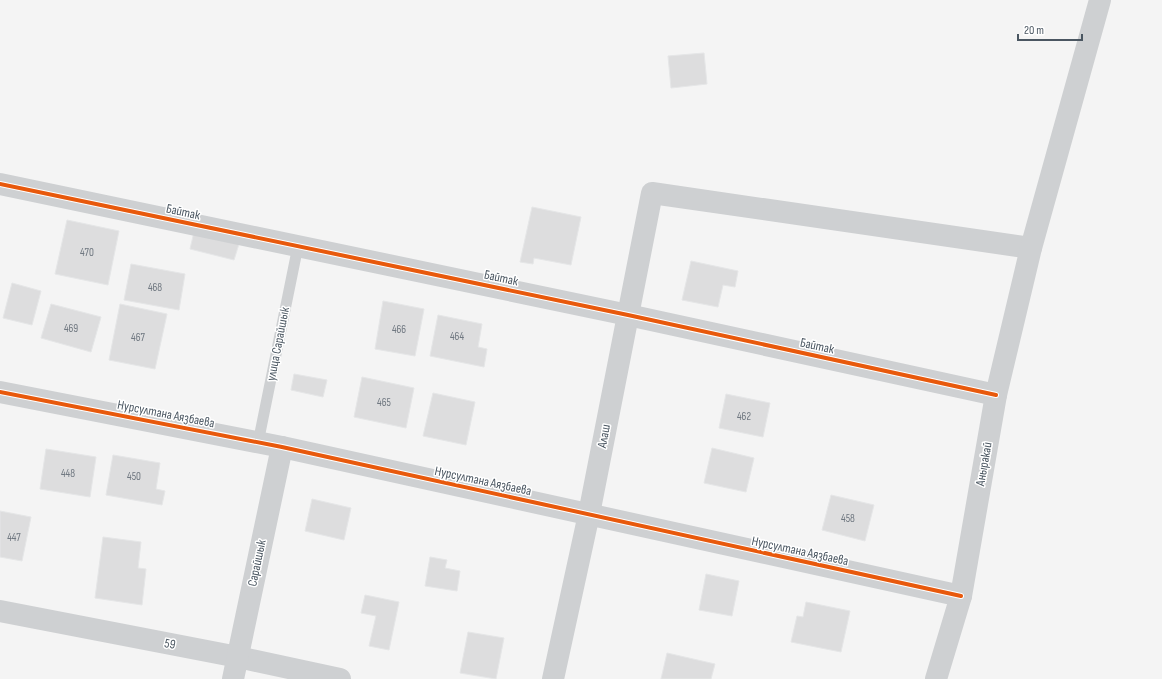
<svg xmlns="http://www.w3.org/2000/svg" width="1162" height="679" font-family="'Sofia Sans Condensed',sans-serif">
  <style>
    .building { fill: #ddddde; stroke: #e5e6e7 }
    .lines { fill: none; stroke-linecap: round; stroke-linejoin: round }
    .service { stroke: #ced0d2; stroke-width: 11 }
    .minor { stroke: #ced0d2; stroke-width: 22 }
    .cycleway-casing { stroke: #fff; stroke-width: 6 }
    .cycleway { stroke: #e8590c; stroke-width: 4 }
    .labels { text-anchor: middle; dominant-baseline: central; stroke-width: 3; stroke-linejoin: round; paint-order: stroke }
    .number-label { font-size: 11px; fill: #707881 }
    .street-label { font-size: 13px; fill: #4a5661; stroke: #fff }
  </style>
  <rect width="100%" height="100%" fill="#f4f4f4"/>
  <!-- building -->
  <g class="building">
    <path d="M704,53L707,84L671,88L668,56Z"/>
    <path d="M532,207L581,217L571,265L534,258L533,264L520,262Z"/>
    <path d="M67,220L119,231L108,285L55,274Z"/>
    <path d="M194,232L239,244L234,260L190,249Z"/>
    <path d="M691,261L738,271L735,287L723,285L718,307L682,300Z"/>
    <path d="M131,264L185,274L179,310L124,300Z"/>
    <path d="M12,283L41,291L32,325L3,318Z"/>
    <path d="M383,301L424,309L415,356L375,349Z"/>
    <path d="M51,304L101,317L91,352L41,338Z"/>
    <path d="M120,304L167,314L155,369L109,360Z"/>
    <path d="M438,315L482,324L478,347L487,349L484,367L430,356Z"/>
    <path d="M294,374L327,380L323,397L291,390Z"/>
    <path d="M362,377L414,388L406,428L354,417Z"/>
    <path d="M433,393L475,402L466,445L423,436Z"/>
    <path d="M726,394L770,403L763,437L719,428Z"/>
    <path d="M712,448L754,458L746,492L704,483Z"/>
    <path d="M46,449L96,457L90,497L40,489Z"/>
    <path d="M113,455L160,463L156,489L165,491L162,505L106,495Z"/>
    <path d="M831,495L874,505L865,541L822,530Z"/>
    <path d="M312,499L351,508L344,540L305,531Z"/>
    <path d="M0,511L31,517L22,561L0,557Z"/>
    <path d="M103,537L141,542L138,568L146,569L142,605L95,598Z"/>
    <path d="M430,557L447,560L445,568L460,571L457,591L425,586Z"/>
    <path d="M706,574L739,581L732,616L699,610Z"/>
    <path d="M365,595L399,602L389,650L369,646L376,616L361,613Z"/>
    <path d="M806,602L850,611L841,652L791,642L797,616L803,617Z"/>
    <path d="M468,632L504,638L496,679L460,673Z"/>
    <path d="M667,653L715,664L711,679H661Z"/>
  </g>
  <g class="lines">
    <!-- service -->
    <path class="service" d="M258,443L298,246"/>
    <!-- minor -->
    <g class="minor">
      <path d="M0,184L628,315L996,395"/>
      <path d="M0,392L282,447L961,596"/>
      <path d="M0,611L238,657L340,679"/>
      <path d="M233,679L282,447"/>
      <path d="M553,679L589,514L652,193L1031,248"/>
      <path d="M936,679L961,596L996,395L1031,248L1100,0"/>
    </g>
    <defs>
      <g id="cycleway">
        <path d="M0,184L628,315L996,395"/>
        <path d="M0,392L282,447L961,596"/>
      </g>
    </defs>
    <!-- cycleway casing -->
    <use href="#cycleway" class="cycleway-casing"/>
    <!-- cycleway -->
    <use href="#cycleway" class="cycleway"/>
  </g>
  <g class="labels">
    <!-- number labels -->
    <g class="number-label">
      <text x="87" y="252">470</text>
      <text x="155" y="287">468</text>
      <text x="71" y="328">469</text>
      <text x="399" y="329">466</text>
      <text x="457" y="336">464</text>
      <text x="138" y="337">467</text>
      <text x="384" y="402">465</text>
      <text x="744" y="416">462</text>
      <text x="68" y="473">448</text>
      <text x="134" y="476">450</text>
      <text x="848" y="518">458</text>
      <text x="14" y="537">447</text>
    </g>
    <!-- street labels -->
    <g class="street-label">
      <text transform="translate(183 212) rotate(12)">Байтак</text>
      <text transform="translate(501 278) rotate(12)">Байтак</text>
      <text transform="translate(278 344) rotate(-79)">улица Сарайшык</text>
      <text transform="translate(817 346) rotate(12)">Байтак</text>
      <text transform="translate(166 414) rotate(11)">Нурсултана Аязбаева</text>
      <text transform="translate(604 436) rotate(-79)">Алаш</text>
      <text transform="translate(984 464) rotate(-80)">Аныракай</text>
      <text transform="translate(483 481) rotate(12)">Нурсултана Аязбаева</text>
      <text transform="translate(800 551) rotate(12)">Нурсултана Аязбаева</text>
      <text transform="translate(257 563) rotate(-78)">Сарайшык</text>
      <text transform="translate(170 644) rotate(11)">59</text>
    </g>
  </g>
  <!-- scale -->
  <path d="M1018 34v6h64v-6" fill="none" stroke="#4a5661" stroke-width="2"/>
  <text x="1024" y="34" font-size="12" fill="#4a5661" stroke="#ffffff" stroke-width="3" paint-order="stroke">20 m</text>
</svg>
